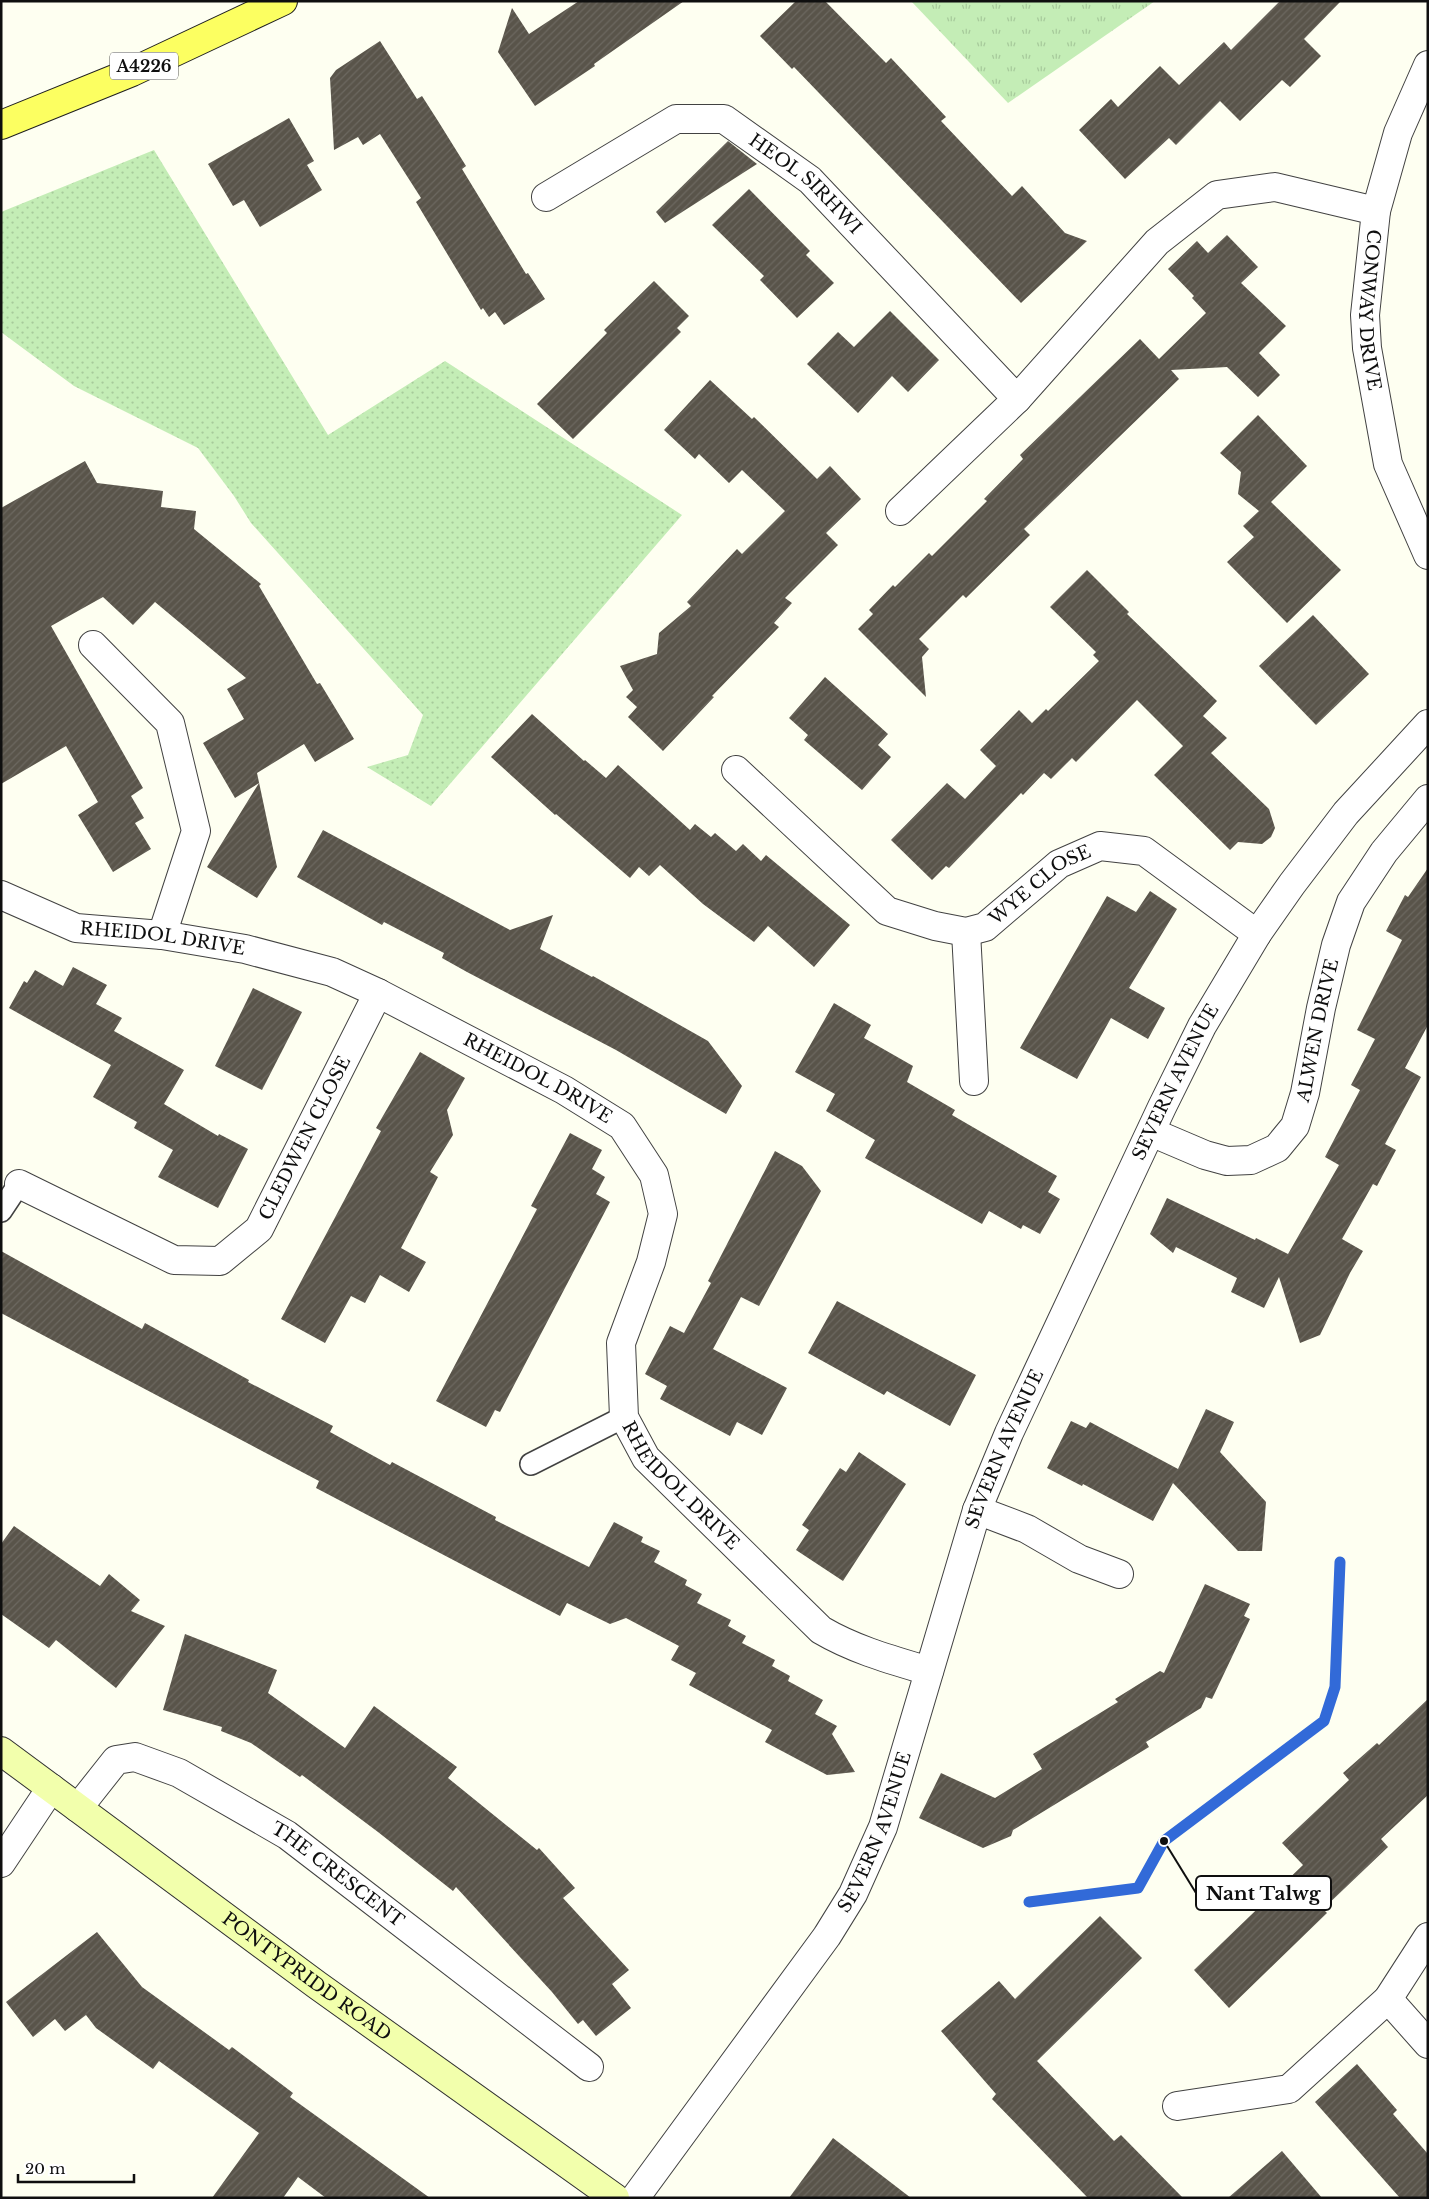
<svg xmlns="http://www.w3.org/2000/svg" width="1429" height="2199" font-family="'Libre Baskerville',serif">
  <style>
    .grass { fill: url(#grass-tufts) }
    .park { fill: url(#park-dots) }
    .lines { fill: none; stroke-linecap: round; stroke-linejoin: round }
    .stream { stroke: #326ad8; stroke-width: 11 }
    .building { fill: url(#building-hatch) }
    .lane-casing { stroke: #424242; stroke-width: 24 }
    .street-casing { stroke: #424242; stroke-width: 30 }
    .secondary-casing { stroke: #313131; stroke-width: 30 }
    .primary-casing { stroke: #202020; stroke-width: 30 }
    .lane { stroke: #fff; stroke-width: 21 }
    .street { stroke: #fff; stroke-width: 28 }
    .secondary { stroke: #f2ffac; stroke-width: 28 }
    .primary { stroke: #fcff61; stroke-width: 28 }
    .labels { text-anchor: middle; dominant-baseline: central; stroke-width: 5; stroke-linejoin: round; paint-order: stroke }
    .shield { fill: #fff; stroke: #575757; stroke-width: 1 }
    .shield-label { font-size: 16px; font-weight: bold; fill: #0f0f0f }
    .street-label { font-size: 18px; fill: #0f0f0f; stroke: #fff }
    .leader { fill: none; stroke: #0f0f0f; stroke-width: 2 }
    .callout-dot { fill: #0f0f0f; stroke: #fff; stroke-width: 2 }
    .callout { fill: #fff; stroke: #0f0f0f; stroke-width: 2 }
    .callout-label { font-size: 19px; text-anchor: middle; font-weight: bold; fill: #0f0f0f }
  </style>
  <defs>
    <pattern id="grass-tufts" width="24" height="20" patternUnits="userSpaceOnUse" patternTransform="scale(1.25)"><rect width="24" height="20" fill="#c4edb6"/><path d="M3 7l-1-3M5 7V3M7 7l1-3M15 17l-1-3M17 17v-4M19 17l1-3" fill="none" stroke="#a7ca9b"/></pattern>
    <pattern id="park-dots" width="8" height="8" patternUnits="userSpaceOnUse" patternTransform="scale(1.25)"><rect width="8" height="8" fill="#c4edb6"/><path d="M2 2h.1M6 6h.1" fill="none" stroke="#a7ca9b" stroke-width="1.8" stroke-linecap="round"/></pattern>
    <pattern id="building-hatch" width="6" height="6" patternUnits="userSpaceOnUse" patternTransform="scale(1.25)"><rect width="6" height="6" fill="#59544a"/><path d="M-1 1l2-2M0 6l6-6M5 7l2-2" fill="none" stroke="#6c6860"/></pattern>
  </defs>
  <rect width="100%" height="100%" fill="#fefff1"/>
  <!-- grass -->
  <path class="grass" d="M911,1H1155L1008,103Z"/>
  <!-- park -->
  <path class="park" d="M154,150L328,435L445,361L682,515L431,806L367,767L408,755L423,715L251,523L234,496L198,448L74,386L1,332V212Z"/>
  <g class="lines">
    <!-- stream -->
    <path class="stream" d="M1029,1902L1138,1888L1164,1841L1324,1721L1335,1687L1340,1562"/>
  </g>
  <!-- building -->
  <g class="building">
    <path d="M579,1H684L594,64L595,66L535,106L498,52L512,8L529,34Z"/>
    <path d="M796,1H825L886,63L891,58L946,117L941,121L1012,196L1022,186L1065,233L1087,241L1021,303L794,67L792,69L760,36Z"/>
    <path d="M1280,1H1341L1304,39L1321,56L1290,87L1282,80L1240,121L1220,101L1176,145L1169,138L1125,179L1079,130L1111,99L1118,107L1160,66L1179,85L1224,42L1231,50Z"/>
    <path d="M380,41L417,99L422,96L438,121L466,166L462,169L526,274L528,273L545,299L504,325L495,312L489,317L483,308L481,310L416,202L421,198L380,134L363,145L358,137L334,150L330,78L336,70Z"/>
    <path d="M289,118L314,161L307,165L322,190L260,227L244,200L233,206L208,164Z"/>
    <path d="M728,141L757,164L665,223L656,212Z"/>
    <path d="M749,189L810,251L806,255L834,283L797,318L760,280L764,276L712,225Z"/>
    <path d="M1227,235L1258,267L1241,283L1286,326L1259,353L1280,375L1258,397L1227,367L1171,370L1179,379L1024,529L1030,535L966,598L963,595L919,639L929,649L922,657L926,697L858,629L873,614L869,610L893,585L895,587L929,553L932,556L987,501L984,499L1023,459L1020,455L1140,339L1159,359L1206,313L1192,298L1194,296L1168,269L1197,241L1208,253Z"/>
    <path d="M654,281L689,316L677,328L681,332L573,439L537,404L607,333L604,330Z"/>
    <path d="M890,311L939,360L908,392L892,376L858,413L807,364L838,332L854,347Z"/>
    <path d="M710,380L752,419L754,417L817,479L830,466L861,499L826,533L838,545L785,598L792,603L774,623L779,627L712,696L714,697L663,751L628,717L637,707L626,697L633,690L620,666L657,654L659,633L691,606L687,602L737,549L742,554L785,511L742,470L729,483L699,454L695,459L664,430Z"/>
    <path d="M1258,415L1307,466L1271,502L1341,570L1287,623L1227,562L1254,537L1243,526L1259,511L1238,494L1241,472L1220,453Z"/>
    <path d="M85,461L97,483L163,491L161,507L196,511L194,529L261,584L259,586L317,684L320,683L354,739L315,762L304,744L257,773L277,867L257,898L207,867L259,783L235,798L203,743L244,719L227,689L246,678L155,602L133,625L103,597L51,626L143,788L131,796L144,818L135,823L151,849L113,872L78,815L98,802L66,746L1,784V508Z"/>
    <path d="M1087,570L1129,612L1127,614L1217,701L1203,716L1227,738L1211,753L1269,809L1275,828L1271,837L1262,844L1238,842L1230,850L1154,775L1183,746L1137,700L1076,762L1072,758L1051,779L1044,773L1023,795L1021,793L949,868L946,866L932,880L891,840L947,783L965,799L996,766L980,750L1019,710L1032,723L1046,709L1048,711L1099,661L1093,655L1096,652L1050,607Z"/>
    <path d="M1313,615L1369,674L1316,725L1259,666Z"/>
    <path d="M825,677L888,734L878,745L891,757L862,790L804,740L808,735L789,718Z"/>
    <path d="M532,714L584,761L585,760L606,778L618,765L690,830L695,824L711,837L715,833L736,851L743,844L761,861L766,855L850,925L814,967L768,926L754,942L703,904L660,865L649,876L639,867L630,878L556,814L555,815L491,757Z"/>
    <path d="M323,830L510,930L553,915L540,949L592,977L593,976L708,1041L742,1086L726,1114L616,1050L467,972L442,958L444,953L384,922L382,925L297,877Z"/>
    <path d="M1428,868V1025L1405,1068L1421,1077L1385,1144L1396,1150L1377,1186L1373,1184L1342,1239L1363,1251L1350,1273L1320,1335L1300,1343L1279,1277L1264,1308L1231,1292L1237,1278L1176,1247L1173,1253L1150,1234L1167,1198L1255,1240L1256,1238L1288,1254L1339,1165L1325,1157L1360,1090L1351,1085L1375,1039L1357,1030L1402,940L1386,931L1405,895L1408,897Z"/>
    <path d="M1150,891L1177,909L1129,988L1165,1008L1148,1039L1111,1018L1077,1079L1020,1048L1107,896L1136,912Z"/>
    <path d="M73,967L107,985L96,1004L122,1018L114,1031L184,1070L164,1104L218,1136L219,1134L248,1149L218,1208L158,1177L173,1150L134,1128L137,1122L93,1097L111,1065L9,1008L24,981L27,983L35,970L63,986Z"/>
    <path d="M253,988L302,1012L262,1090L215,1066Z"/>
    <path d="M834,1003L871,1025L864,1038L913,1066L907,1082L955,1110L952,1115L1057,1176L1048,1192L1060,1199L1040,1234L1023,1225L1021,1229L989,1211L982,1224L865,1158L875,1140L826,1111L835,1094L795,1072Z"/>
    <path d="M420,1052L465,1078L447,1110L453,1135L430,1172L438,1177L401,1248L426,1262L409,1292L380,1275L365,1303L351,1296L325,1343L281,1319L381,1131L376,1128Z"/>
    <path d="M570,1133L602,1150L592,1169L605,1177L596,1194L610,1202L500,1412L495,1410L486,1427L436,1401L537,1209L531,1206Z"/>
    <path d="M775,1151L802,1166L821,1191L759,1306L741,1297L713,1349L787,1388L762,1435L737,1422L730,1436L660,1399L667,1386L645,1374L670,1326L684,1333L711,1283L708,1281Z"/>
    <path d="M1,1251L142,1329L145,1323L249,1380L248,1382L333,1426L330,1432L390,1465L392,1462L496,1517L495,1520L589,1567L614,1522L643,1537L641,1542L660,1551L654,1562L687,1580L685,1585L702,1594L697,1603L731,1620L728,1626L746,1636L742,1643L775,1660L772,1666L790,1676L788,1681L823,1700L815,1714L837,1726L832,1734L855,1772L827,1775L765,1742L772,1730L689,1685L696,1673L671,1660L679,1646L626,1618L610,1624L567,1603L560,1616L316,1488L319,1481L1,1313Z"/>
    <path d="M837,1301L976,1375L950,1426L887,1391L884,1395L808,1353Z"/>
    <path d="M1206,1409L1234,1422L1220,1452L1266,1502L1262,1551H1238L1173,1483L1153,1521L1083,1484L1082,1486L1047,1468L1071,1421L1086,1428L1090,1422L1178,1469Z"/>
    <path d="M859,1452L906,1484L843,1581L796,1550L809,1530L802,1525L840,1468L846,1472Z"/>
    <path d="M14,1526L100,1586L109,1574L140,1600L131,1611L165,1626L116,1688L56,1640L49,1648L1,1614V1544Z"/>
    <path d="M1205,1584L1250,1604L1244,1616L1250,1619L1212,1699L1206,1697L1201,1708L1146,1742L1149,1747L1013,1830L1011,1836L983,1848L919,1818L941,1773L995,1798L1042,1769L1033,1754L1118,1702L1115,1699L1160,1671L1164,1673Z"/>
    <path d="M185,1634L277,1670L268,1693L345,1748L374,1706L457,1767L448,1778L537,1850L539,1848L575,1888L563,1898L629,1970L612,1984L631,2008L596,2036L583,2020L578,2024L552,1992L456,1887L453,1891L378,1832L302,1775L300,1777L251,1743L221,1731L222,1727L163,1710Z"/>
    <path d="M1428,1699V1795L1381,1839L1388,1847L1323,1909L1327,1913L1229,2008L1194,1970L1303,1865L1282,1843L1349,1780L1343,1773L1377,1743L1379,1745Z"/>
    <path d="M1100,1916L1142,1958L1037,2061L1114,2141L1121,2135L1183,2198H1088L992,2099L996,2094L941,2031L999,1981L1015,1999Z"/>
    <path d="M97,1932L142,1987L229,2050L232,2047L293,2093L290,2097L430,2198H326L298,2177L283,2198H212L259,2133L159,2061L153,2069L96,2028L86,2015L65,2031L55,2019L33,2037L6,2002Z"/>
    <path d="M1357,2064L1397,2110L1393,2114L1428,2154V2198H1400L1315,2102Z"/>
    <path d="M833,2138L911,2198H789Z"/>
    <path d="M1282,2151L1322,2198H1228L1259,2171Z"/>
  </g>
  <g class="lines">
    <defs>
      <g id="lane">
        <path d="M1,1211L19,1184"/>
        <path d="M531,1464L624,1417"/>
      </g>
      <g id="street">
        <path id="s1" d="M1428,65L1398,133L1376,211L1365,315L1367,348L1388,464L1428,555"/>
        <path id="s2" d="M546,197L676,119H724L810,180L1017,399L1157,242L1217,195L1275,187L1376,211"/>
        <path d="M900,511L1017,399"/>
        <path d="M93,645L170,723L196,831L162,935"/>
        <path id="s3" d="M736,770L887,911L935,926L966,932L985,927L1059,864L1100,846L1144,851L1257,934"/>
        <path id="s4" d="M1,895L76,928L162,935L245,949L332,972L378,993L564,1090L622,1126L654,1175L663,1214L651,1262L621,1343L624,1417L646,1458L821,1630C855,1650 892,1660 929,1671"/>
        <path d="M966,932L974,1081"/>
        <path id="s5" d="M1151,1132L1205,1155L1227,1161L1251,1160L1277,1148L1295,1126L1305,1093L1321,1008L1336,945L1351,902L1384,852L1428,799"/>
        <path id="s6" d="M19,1184L174,1260L220,1261L259,1229L378,993"/>
        <path d="M977,1510L1027,1529L1079,1559L1119,1574"/>
        <path id="s7" d="M78,1808L116,1760L135,1757L179,1773L287,1835L589,2067"/>
        <path d="M1,1863L51,1788"/>
        <path d="M1388,1999L1428,2044"/>
        <path d="M1177,2106L1289,2089L1388,1999L1428,1937"/>
        <path id="s8" d="M635,2198L827,1936L853,1894L883,1827L977,1510L1009,1433L1162,1107L1202,1026L1257,934L1292,884L1346,813L1428,724"/>
      </g>
      <g id="secondary">
        <path id="s9" d="M1,1751L317,1985L615,2198"/>
      </g>
      <path id="primary" d="M1,125L132,72L283,1"/>
    </defs>
    <!-- lane casing -->
    <use href="#lane" class="lane-casing"/>
    <!-- street casing -->
    <use href="#street" class="street-casing"/>
    <!-- secondary casing -->
    <use href="#secondary" class="secondary-casing"/>
    <!-- primary casing -->
    <use href="#primary" class="primary-casing"/>
    <!-- lane -->
    <use href="#lane" class="lane"/>
    <!-- street -->
    <use href="#street" class="street"/>
    <!-- secondary -->
    <use href="#secondary" class="secondary"/>
    <!-- primary -->
    <use href="#primary" class="primary"/>
  </g>
  <g class="labels">
    <!-- shield labels -->
    <rect class="shield" x="110" y="52.5" width="68" height="27" rx="4"/>
    <g class="shield-label">
      <text x="144" y="66">A4226</text>
    </g>
    <!-- street labels -->
    <g class="street-label">
      <text stroke="none"><textPath href="#s2" startOffset="304">HEOL SIRHWI</textPath></text>
      <text stroke="none"><textPath href="#s1" startOffset="255">CONWAY DRIVE</textPath></text>
      <text stroke="none"><textPath href="#s3" startOffset="378">WYE CLOSE</textPath></text>
      <text stroke="none"><textPath href="#s4" startOffset="169">RHEIDOL DRIVE</textPath></text>
      <text stroke="none"><textPath href="#s5" startOffset="261">ALWEN DRIVE</textPath></text>
      <text stroke="none"><textPath href="#s4" startOffset="574">RHEIDOL DRIVE</textPath></text>
      <text stroke="none"><textPath href="#s8" startOffset="1250">SEVERN AVENUE</textPath></text>
      <text stroke="none"><textPath href="#s6" startOffset="371">CLEDWEN CLOSE</textPath></text>
      <text stroke="none"><textPath href="#s8" startOffset="845">SEVERN AVENUE</textPath></text>
      <text stroke="none"><textPath href="#s4" startOffset="1069">RHEIDOL DRIVE</textPath></text>
      <text stroke="none"><textPath href="#s8" startOffset="440">SEVERN AVENUE</textPath></text>
      <text stroke="none"><textPath href="#s7" startOffset="316">THE CRESCENT</textPath></text>
      <text stroke="none"><textPath href="#s9" startOffset="380">PONTYPRIDD ROAD</textPath></text>
    </g>
  </g>
  <!-- callouts -->
  <path class="leader" d="M1164 1841L1196 1893"/>
  <circle class="callout-dot" cx="1164" cy="1841" r="5"/>
  <rect class="callout" x="1196" y="1876" width="135" height="34" rx="5"/>
  <g class="callout-label">
    <text x="1263" y="1900">Nant Talwg</text>
  </g>
  <!-- border -->
  <rect width="1429" height="2199" fill="none" stroke="#0f0f0f" stroke-width="5"/>
  <!-- scale -->
  <path d="M18 2174v8h116v-8" fill="none" stroke="#0f0f0f" stroke-width="2.5"/>
  <text x="25" y="2174" font-size="15" fill="#0f0f0f" stroke="#ffffff" stroke-width="4" paint-order="stroke">20 m</text>
</svg>
